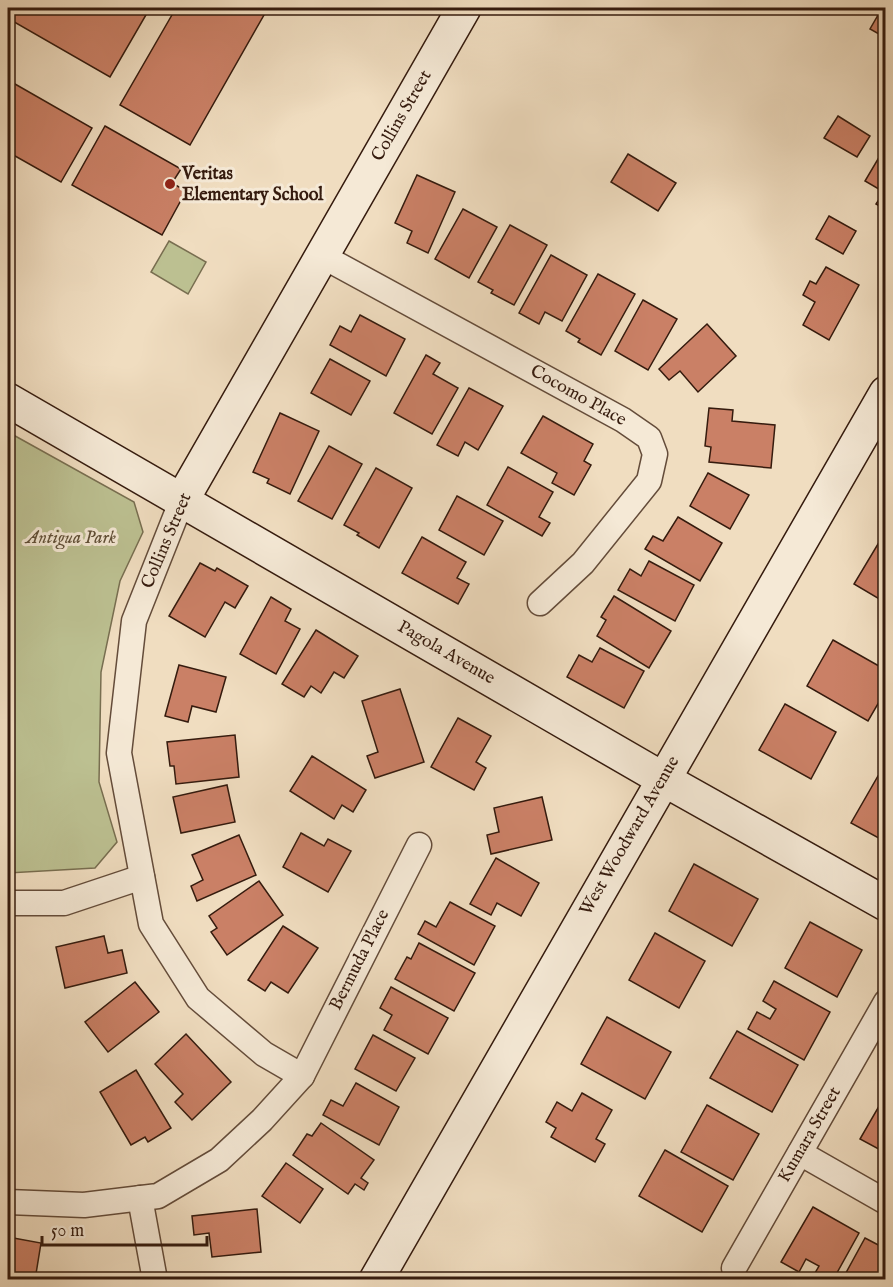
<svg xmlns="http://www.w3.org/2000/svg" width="893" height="1287" font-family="'IM FELL English',serif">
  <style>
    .green { fill: #bcc091; stroke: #786e50; stroke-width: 1.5 }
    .building { fill: #ca8066; stroke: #351b0e; stroke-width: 1.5 }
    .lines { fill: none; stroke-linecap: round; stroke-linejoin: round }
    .street-casing { stroke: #644c3a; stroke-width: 27 }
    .secondary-casing { stroke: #351b0e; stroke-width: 36 }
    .street { stroke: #f5e9d6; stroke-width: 24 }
    .secondary { stroke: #f5e9d6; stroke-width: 33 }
    .poi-dot { fill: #8f2418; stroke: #f5e9d6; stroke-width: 2 }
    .labels { text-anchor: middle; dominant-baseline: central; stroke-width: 6; stroke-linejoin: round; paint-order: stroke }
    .street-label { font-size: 18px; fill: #351b0e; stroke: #f5e9d6 }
    .poi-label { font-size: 18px; font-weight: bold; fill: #351b0e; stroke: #f5e9d6; text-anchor: start }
    .park-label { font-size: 18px; font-style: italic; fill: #5e4d35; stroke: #f5e9d6 }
  </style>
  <rect width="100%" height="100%" fill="#f0ddc0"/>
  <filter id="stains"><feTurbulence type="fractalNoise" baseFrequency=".00333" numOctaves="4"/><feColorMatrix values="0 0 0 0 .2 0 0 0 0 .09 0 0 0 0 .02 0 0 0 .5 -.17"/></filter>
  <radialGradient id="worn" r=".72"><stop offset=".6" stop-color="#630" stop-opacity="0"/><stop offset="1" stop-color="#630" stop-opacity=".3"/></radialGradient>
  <!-- green -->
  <g class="green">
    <path d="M169,241L206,262L188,294L151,272Z"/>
    <path d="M8,432L134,502L143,532L120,581L101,672L99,782L117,842L95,868L8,873Z"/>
  </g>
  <!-- building -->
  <g class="building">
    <path d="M16,8H150L110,77L9,19Z"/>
    <path d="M176,8H268L190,145L120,105Z"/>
    <path d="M865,8H886V38L870,29L878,15Z"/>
    <path d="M8,80L92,128L61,182L8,152Z"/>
    <path d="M838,116L870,136L857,157L824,138Z"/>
    <path d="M105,126L181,169L172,183L186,191L162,235L72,185Z"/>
    <path d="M628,154L676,183L658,211L611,182Z"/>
    <path d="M878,159L886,163V210L876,204L884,192L865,181Z"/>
    <path d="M417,175L455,192L428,253L407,243L412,231L395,223Z"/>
    <path d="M463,209L497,227L469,278L435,259Z"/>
    <path d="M829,216L856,231L843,254L816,239Z"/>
    <path d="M510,225L547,245L514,305L491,293L493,290L478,282Z"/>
    <path d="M551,255L587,275L562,321L545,312L539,324L519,313Z"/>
    <path d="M826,267L859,285L829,340L803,325L815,302L803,295L810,281L816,284Z"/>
    <path d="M598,274L635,294L601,355L578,342L580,339L566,331Z"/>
    <path d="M643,300L677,319L648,370L615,351Z"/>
    <path d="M360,315L405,339L386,376L330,345L340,326L351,332Z"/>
    <path d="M707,324L736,356L698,392L680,371L669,380L659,369Z"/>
    <path d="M426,355L440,363L433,374L458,388L432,434L394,413Z"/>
    <path d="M330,359L370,381L351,415L311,393Z"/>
    <path d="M469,388L503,406L478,450L465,442L458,456L437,445Z"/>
    <path d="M709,408L733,410L732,421L775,425L771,468L709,462L711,447L705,446Z"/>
    <path d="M280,413L319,431L290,494L267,483L269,479L253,472Z"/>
    <path d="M543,416L593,444L584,461L591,465L574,495L552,483L557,473L521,453Z"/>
    <path d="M329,446L362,464L332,519L298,501Z"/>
    <path d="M508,467L553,492L539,517L550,523L542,536L487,505Z"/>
    <path d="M376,468L412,488L379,548L357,535L359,533L344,525Z"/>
    <path d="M708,473L749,495L730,529L690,506Z"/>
    <path d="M457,496L503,521L484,555L439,530Z"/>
    <path d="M678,517L722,543L700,581L645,549L653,536L663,541Z"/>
    <path d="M422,537L466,562L457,578L469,584L458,604L402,573Z"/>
    <path d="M881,539L886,541V603L854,584Z"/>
    <path d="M649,561L694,585L675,621L618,590L630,569L641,576Z"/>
    <path d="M200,563L215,571L217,568L248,586L235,608L225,602L205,637L169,616Z"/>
    <path d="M614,596L671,631L649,668L597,636L606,620L601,617Z"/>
    <path d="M271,597L291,609L285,621L300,629L276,674L240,654Z"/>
    <path d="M316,630L358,656L344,678L334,672L321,693L311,686L304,697L282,684Z"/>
    <path d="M833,640L886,670V690L868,721L807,686Z"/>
    <path d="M600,648L644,671L624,708L567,677L579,655L592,662Z"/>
    <path d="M179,665L226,677L216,712L192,706L188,722L165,716Z"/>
    <path d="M400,689L424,762L375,778L367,756L378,752L362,701Z"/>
    <path d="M785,704L836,732L811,779L759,750Z"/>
    <path d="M458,718L491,736L476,762L486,768L474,790L431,767Z"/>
    <path d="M235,735L239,777L176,784L174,766H170L167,742Z"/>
    <path d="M312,756L366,790L353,812L342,805L334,819L290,791Z"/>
    <path d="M878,776L886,780V842L851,823Z"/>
    <path d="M227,785L235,822L181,833L173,797Z"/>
    <path d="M542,797L552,840L491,854L487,835L499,832L494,808Z"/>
    <path d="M301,833L324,846L328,839L351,851L328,892L283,867Z"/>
    <path d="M239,835L256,875L197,901L191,886L203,880L192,855Z"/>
    <path d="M496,858L539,883L521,916L497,903L491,915L470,904Z"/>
    <path d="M694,864L758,899L732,946L669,911Z"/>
    <path d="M259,881L283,915L227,955L211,932L217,928L209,916Z"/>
    <path d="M450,902L495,926L474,965L418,934L425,921L436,927Z"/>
    <path d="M810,922L862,950L837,997L785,968Z"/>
    <path d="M283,926L318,948L288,993L271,982L265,991L248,980Z"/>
    <path d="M655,933L705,961L679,1008L629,980Z"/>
    <path d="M104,936L108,953L122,950L127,973L65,988L56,947Z"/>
    <path d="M419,943L475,973L454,1011L395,979L407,957L411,959Z"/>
    <path d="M774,981L830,1012L804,1060L748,1029L757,1012L770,1019L776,1009L763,1001Z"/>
    <path d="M135,982L159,1012L108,1052L85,1022Z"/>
    <path d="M391,987L448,1018L428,1054L384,1030L392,1015L380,1008Z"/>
    <path d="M607,1017L671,1052L645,1099L581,1064Z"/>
    <path d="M737,1031L798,1065L772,1112L710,1078Z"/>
    <path d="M186,1034L231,1082L192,1120L175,1102L183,1094L155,1064Z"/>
    <path d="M373,1035L415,1058L396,1091L355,1069Z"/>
    <path d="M136,1070L171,1128L148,1142L145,1137L131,1145L100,1092Z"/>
    <path d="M356,1083L399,1107L379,1145L323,1115L331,1100L343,1106Z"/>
    <path d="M582,1093L612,1110L596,1139L605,1144L595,1162L551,1137L556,1128L546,1122L557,1102L572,1111Z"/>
    <path d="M886,1094V1153L860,1139Z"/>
    <path d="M707,1105L759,1134L733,1180L681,1152Z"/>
    <path d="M321,1123L374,1160L361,1178L368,1183L364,1190L355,1184L348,1194L293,1155L307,1134L312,1136Z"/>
    <path d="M665,1150L728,1186L702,1232L639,1196Z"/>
    <path d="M286,1163L323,1189L300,1223L262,1196Z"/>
    <path d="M813,1207L859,1233L833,1280H811L819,1266L806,1259L799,1272L781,1262Z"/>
    <path d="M257,1209L261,1252L212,1257L209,1233L194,1235L192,1216Z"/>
    <path d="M8,1237L41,1243L35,1280H8Z"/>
    <path d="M865,1238L886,1249V1280H842Z"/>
  </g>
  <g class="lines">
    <defs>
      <g id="street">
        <path d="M322,256L623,420L649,438L655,454L649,481L583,563L540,603"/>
        <path d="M182,500L134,621L119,753L151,924L198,998L264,1054L302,1076"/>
        <path d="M8,903H64L142,877"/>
        <path d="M800,1153L886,1202"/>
        <path d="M140,1198L155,1280"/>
        <path d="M8,1202L84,1205L158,1196L219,1160L262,1120L302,1076L419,845"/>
        <path d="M734,1268L886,1002"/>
      </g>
      <g id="secondary">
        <path d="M8,400L663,779L886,904"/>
        <path d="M182,500L464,8"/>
        <path d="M376,1280L886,393"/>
      </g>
    </defs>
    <!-- street casing -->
    <use href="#street" class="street-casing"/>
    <!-- secondary casing -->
    <use href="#secondary" class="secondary-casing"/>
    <!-- street -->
    <use href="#street" class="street"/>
    <!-- secondary -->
    <use href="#secondary" class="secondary"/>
  </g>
  <!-- markers -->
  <circle class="poi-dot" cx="170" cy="184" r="6"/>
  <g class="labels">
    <!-- street labels -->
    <g class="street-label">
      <text transform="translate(402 116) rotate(-60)">Collins Street</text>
      <text transform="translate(578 396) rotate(29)">Cocomo Place</text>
      <text transform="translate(167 541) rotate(-67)">Collins Street</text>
      <text transform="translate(446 653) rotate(30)">Pagola Avenue</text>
      <text transform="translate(630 836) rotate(-60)">West Woodward Avenue</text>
      <text transform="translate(360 960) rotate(-63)">Bermuda Place</text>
      <text transform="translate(810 1135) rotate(-60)">Kumara Street</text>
    </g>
    <!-- poi labels -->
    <g class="poi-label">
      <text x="182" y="174">Veritas<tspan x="182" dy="21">Elementary School</tspan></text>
    </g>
    <!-- park labels -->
    <g class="park-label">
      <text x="71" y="538">Antigua Park</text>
    </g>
  </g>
  <!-- margin -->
  <rect width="893" height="1287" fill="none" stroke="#f0ddc0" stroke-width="30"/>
  <rect x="9" y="9" width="875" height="1269" fill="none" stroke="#351b0e" stroke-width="3"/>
  <rect x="15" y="15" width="863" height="1257" fill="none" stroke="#351b0e" stroke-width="1.5"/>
  <!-- scale -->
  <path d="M42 1236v9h165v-9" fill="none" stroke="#351b0e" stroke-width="3"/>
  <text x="51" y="1236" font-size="18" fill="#351b0e" stroke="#f5e9d6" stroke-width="4.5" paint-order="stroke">50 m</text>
  <rect width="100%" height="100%" filter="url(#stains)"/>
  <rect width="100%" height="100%" fill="url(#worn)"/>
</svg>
